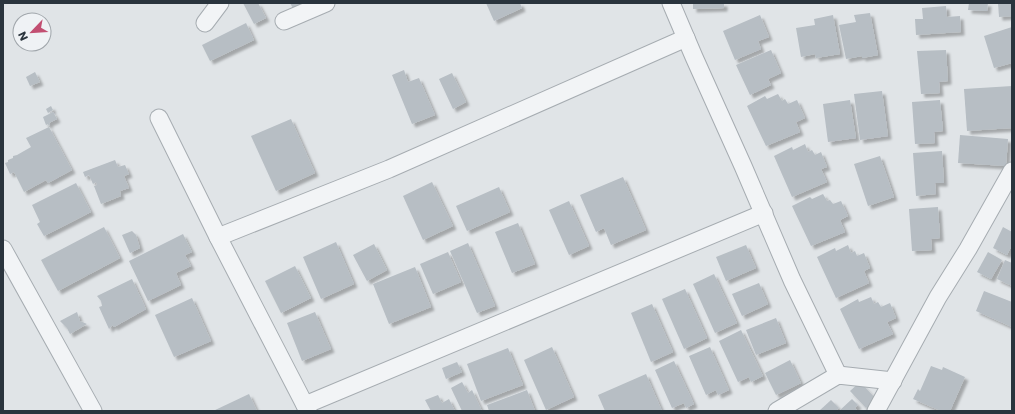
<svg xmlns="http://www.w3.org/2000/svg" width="1015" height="414" font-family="Poppins,sans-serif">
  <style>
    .building { fill: #b7bec4; filter: url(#shadow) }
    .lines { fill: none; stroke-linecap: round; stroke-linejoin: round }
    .street-casing { stroke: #a6acb1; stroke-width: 19 }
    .street { stroke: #f2f4f6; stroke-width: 17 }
  </style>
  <defs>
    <filter id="shadow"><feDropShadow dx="3.5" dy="3.5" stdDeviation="1" flood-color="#0004"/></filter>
  </defs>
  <rect width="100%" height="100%" fill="#e0e4e7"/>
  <!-- building -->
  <g class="building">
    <path d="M243,3H258L266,18L254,24Z"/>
    <path d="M290,3H306L294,10Z"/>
    <path d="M486,3H520L522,8L494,21Z"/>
    <path d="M693,3H724V8L693,9Z"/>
    <path d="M969,3H988L987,11L968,10Z"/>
    <path d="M998,3H1012V16L999,17Z"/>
    <path d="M946,6L947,17L960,16L961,32L916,35L915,19H923L922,8Z"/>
    <path d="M870,13L878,55L862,58V56L846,59L839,25L856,22L854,15Z"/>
    <path d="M760,15L769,37L758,41L761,49L735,60L723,31Z"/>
    <path d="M833,15L840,54L816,58L815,54L801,57L796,28L815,25L814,19Z"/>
    <path d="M246,23L254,40L210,61L202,45Z"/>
    <path d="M1012,27V63L994,68L984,36Z"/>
    <path d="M771,50L781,73L768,79L771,85L750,95L736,65Z"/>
    <path d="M946,50L948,81L939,82L940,93L921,94L917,51Z"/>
    <path d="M404,70L408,82L419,78L435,115L412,124L392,75Z"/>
    <path d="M35,72L40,82L30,86L26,77Z"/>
    <path d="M452,73L466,102L453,109L439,79Z"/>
    <path d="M1012,86V128L967,131L964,89Z"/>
    <path d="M882,91L888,136L860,140L854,94Z"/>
    <path d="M778,94L782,101L785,99L788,104L797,100L805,118L796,122L800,132L766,146L747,106L765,96L767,99Z"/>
    <path d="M850,100L856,138L828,142L823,104Z"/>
    <path d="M940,100L943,131L934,132L935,143L915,144L912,102Z"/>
    <path d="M51,106L53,110L48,113L46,109Z"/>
    <path d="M53,112L57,119L49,123L50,125L49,126L48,124L46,125L43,117Z"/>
    <path d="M291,119L315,173L276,191L251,136Z"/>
    <path d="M49,127L72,170L48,183L46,180L24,192L14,172L10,174L5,163L8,162V160L13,158V156L17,155L31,147L26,138Z"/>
    <path d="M960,135L1008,139L1006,166L958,163Z"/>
    <path d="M805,144L808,152L812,150L815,155L821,152L827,167L821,169L827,182L792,197L774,156L792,147L793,150Z"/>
    <path d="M942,151L944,183H935L936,194L916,196L913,153Z"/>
    <path d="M880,156L894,197L868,206L854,164Z"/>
    <path d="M115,160L118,167L125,165L129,174L124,176L129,188L120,191L121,196L101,204L94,186L97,185L96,182L93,184L89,175L85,177L83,172Z"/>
    <path d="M623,177L646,230L611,245L604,228L596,232L580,195Z"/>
    <path d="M432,182L453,226L423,240L403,196Z"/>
    <path d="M76,183L91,212L44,236L37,224L40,222L32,205Z"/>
    <path d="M499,187L510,212L467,231L456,206Z"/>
    <path d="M823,194L827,201L830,200L833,204L841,201L848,216L840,220L845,232L811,246L792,206L810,197L812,199Z"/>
    <path d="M569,201L589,246L569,255L549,210Z"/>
    <path d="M938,207L940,238L931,239L932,250L912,251L909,209Z"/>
    <path d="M518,223L535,264L512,273L495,232Z"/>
    <path d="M104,227L120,258L58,291L41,260Z"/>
    <path d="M1003,227L1012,232V245L1007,255L993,248Z"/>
    <path d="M132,231L136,235L140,248L130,253L122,235Z"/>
    <path d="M183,234L192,252L185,255L191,266L176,273L181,285L148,301L129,261Z"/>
    <path d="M336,242L354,284L321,299L303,257Z"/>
    <path d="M468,243L495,306L477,313L450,251Z"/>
    <path d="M374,244L387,270L367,281L353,255Z"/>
    <path d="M746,245L756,268L726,281L716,257Z"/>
    <path d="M848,245L851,253L855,251L857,256L864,253L870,268L864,271L869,283L836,298L817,257L835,248L836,251Z"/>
    <path d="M448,252L461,282L433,294L420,264Z"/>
    <path d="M988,252L1002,260L991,279L977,272Z"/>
    <path d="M1005,260L1012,263V286L997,279Z"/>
    <path d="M295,266L311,298L281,313L265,281Z"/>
    <path d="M415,267L431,307L389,324L373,284Z"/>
    <path d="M714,274L737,323L715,333L693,284Z"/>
    <path d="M132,279L146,309L114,327L113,325L109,329L99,307L102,306L101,301L97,296Z"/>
    <path d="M759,283L768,304L742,316L732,294Z"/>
    <path d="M685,289L707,338L684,349L662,299Z"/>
    <path d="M984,291L1012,302V327L976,311Z"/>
    <path d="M871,297L874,304L878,302L881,307L890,303L896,318L887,322L893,334L859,349L840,309L858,299L859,302Z"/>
    <path d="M192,298L211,341L174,357L155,315Z"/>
    <path d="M652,304L673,352L651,362L631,313Z"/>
    <path d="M77,312L80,321L87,324L70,334L67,328L60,321Z"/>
    <path d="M315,312L331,349L302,361L287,323Z"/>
    <path d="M776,318L786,343L756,355L746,330Z"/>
    <path d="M741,330L763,376L751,382L749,377L738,382L719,341Z"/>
    <path d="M552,347L574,397L546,410L524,360Z"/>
    <path d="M710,347L729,390L718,395L716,390L706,395L689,356Z"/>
    <path d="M508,348L523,385L481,401L467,364Z"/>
    <path d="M790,360L801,383L776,395L765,373Z"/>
    <path d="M674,361L694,404L686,408L684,403L672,408L655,370Z"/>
    <path d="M457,362L462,372L446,379L442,368Z"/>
    <path d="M931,366L942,370L943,367L965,377L950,411H941L913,399L918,389L920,391Z"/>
    <path d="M646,374L662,411H605L598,395Z"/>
    <path d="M462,382L468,393L472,390L482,411H462L451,388Z"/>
    <path d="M860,382L876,399L866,408L850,391Z"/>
    <path d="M527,390L535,411H489L487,405Z"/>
    <path d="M249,394L257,411H213Z"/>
    <path d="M438,395L442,403L449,399L455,411H431L425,400Z"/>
    <path d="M852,399L858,405L855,408L858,411H839Z"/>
    <path d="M831,400L839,408L836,411H819Z"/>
  </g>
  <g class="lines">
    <defs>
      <g id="street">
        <path d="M671,3L694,57L743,166L792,280L838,375"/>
        <path d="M284,21L326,3"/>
        <path d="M205,23L220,3"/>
        <path d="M159,118L218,237L308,411"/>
        <path d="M218,237L389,169L686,38"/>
        <path d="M3,249L93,411"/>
        <path d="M305,405L764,213"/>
        <path d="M777,411L838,375L893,381"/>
        <path d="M876,411L938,297L968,249L1012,171"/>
      </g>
    </defs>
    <!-- street casing -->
    <use href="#street" class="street-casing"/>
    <!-- street -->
    <use href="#street" class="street"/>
  </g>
  <!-- border -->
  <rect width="1015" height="414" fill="none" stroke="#2a343d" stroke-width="8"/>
  <!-- north arrow -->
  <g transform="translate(32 32) rotate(245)"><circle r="19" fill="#eff2f5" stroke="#a0a6ab"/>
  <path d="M0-3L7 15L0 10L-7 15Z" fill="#c24f72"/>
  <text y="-6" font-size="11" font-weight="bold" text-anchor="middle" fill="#2a343d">N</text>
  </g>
</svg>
